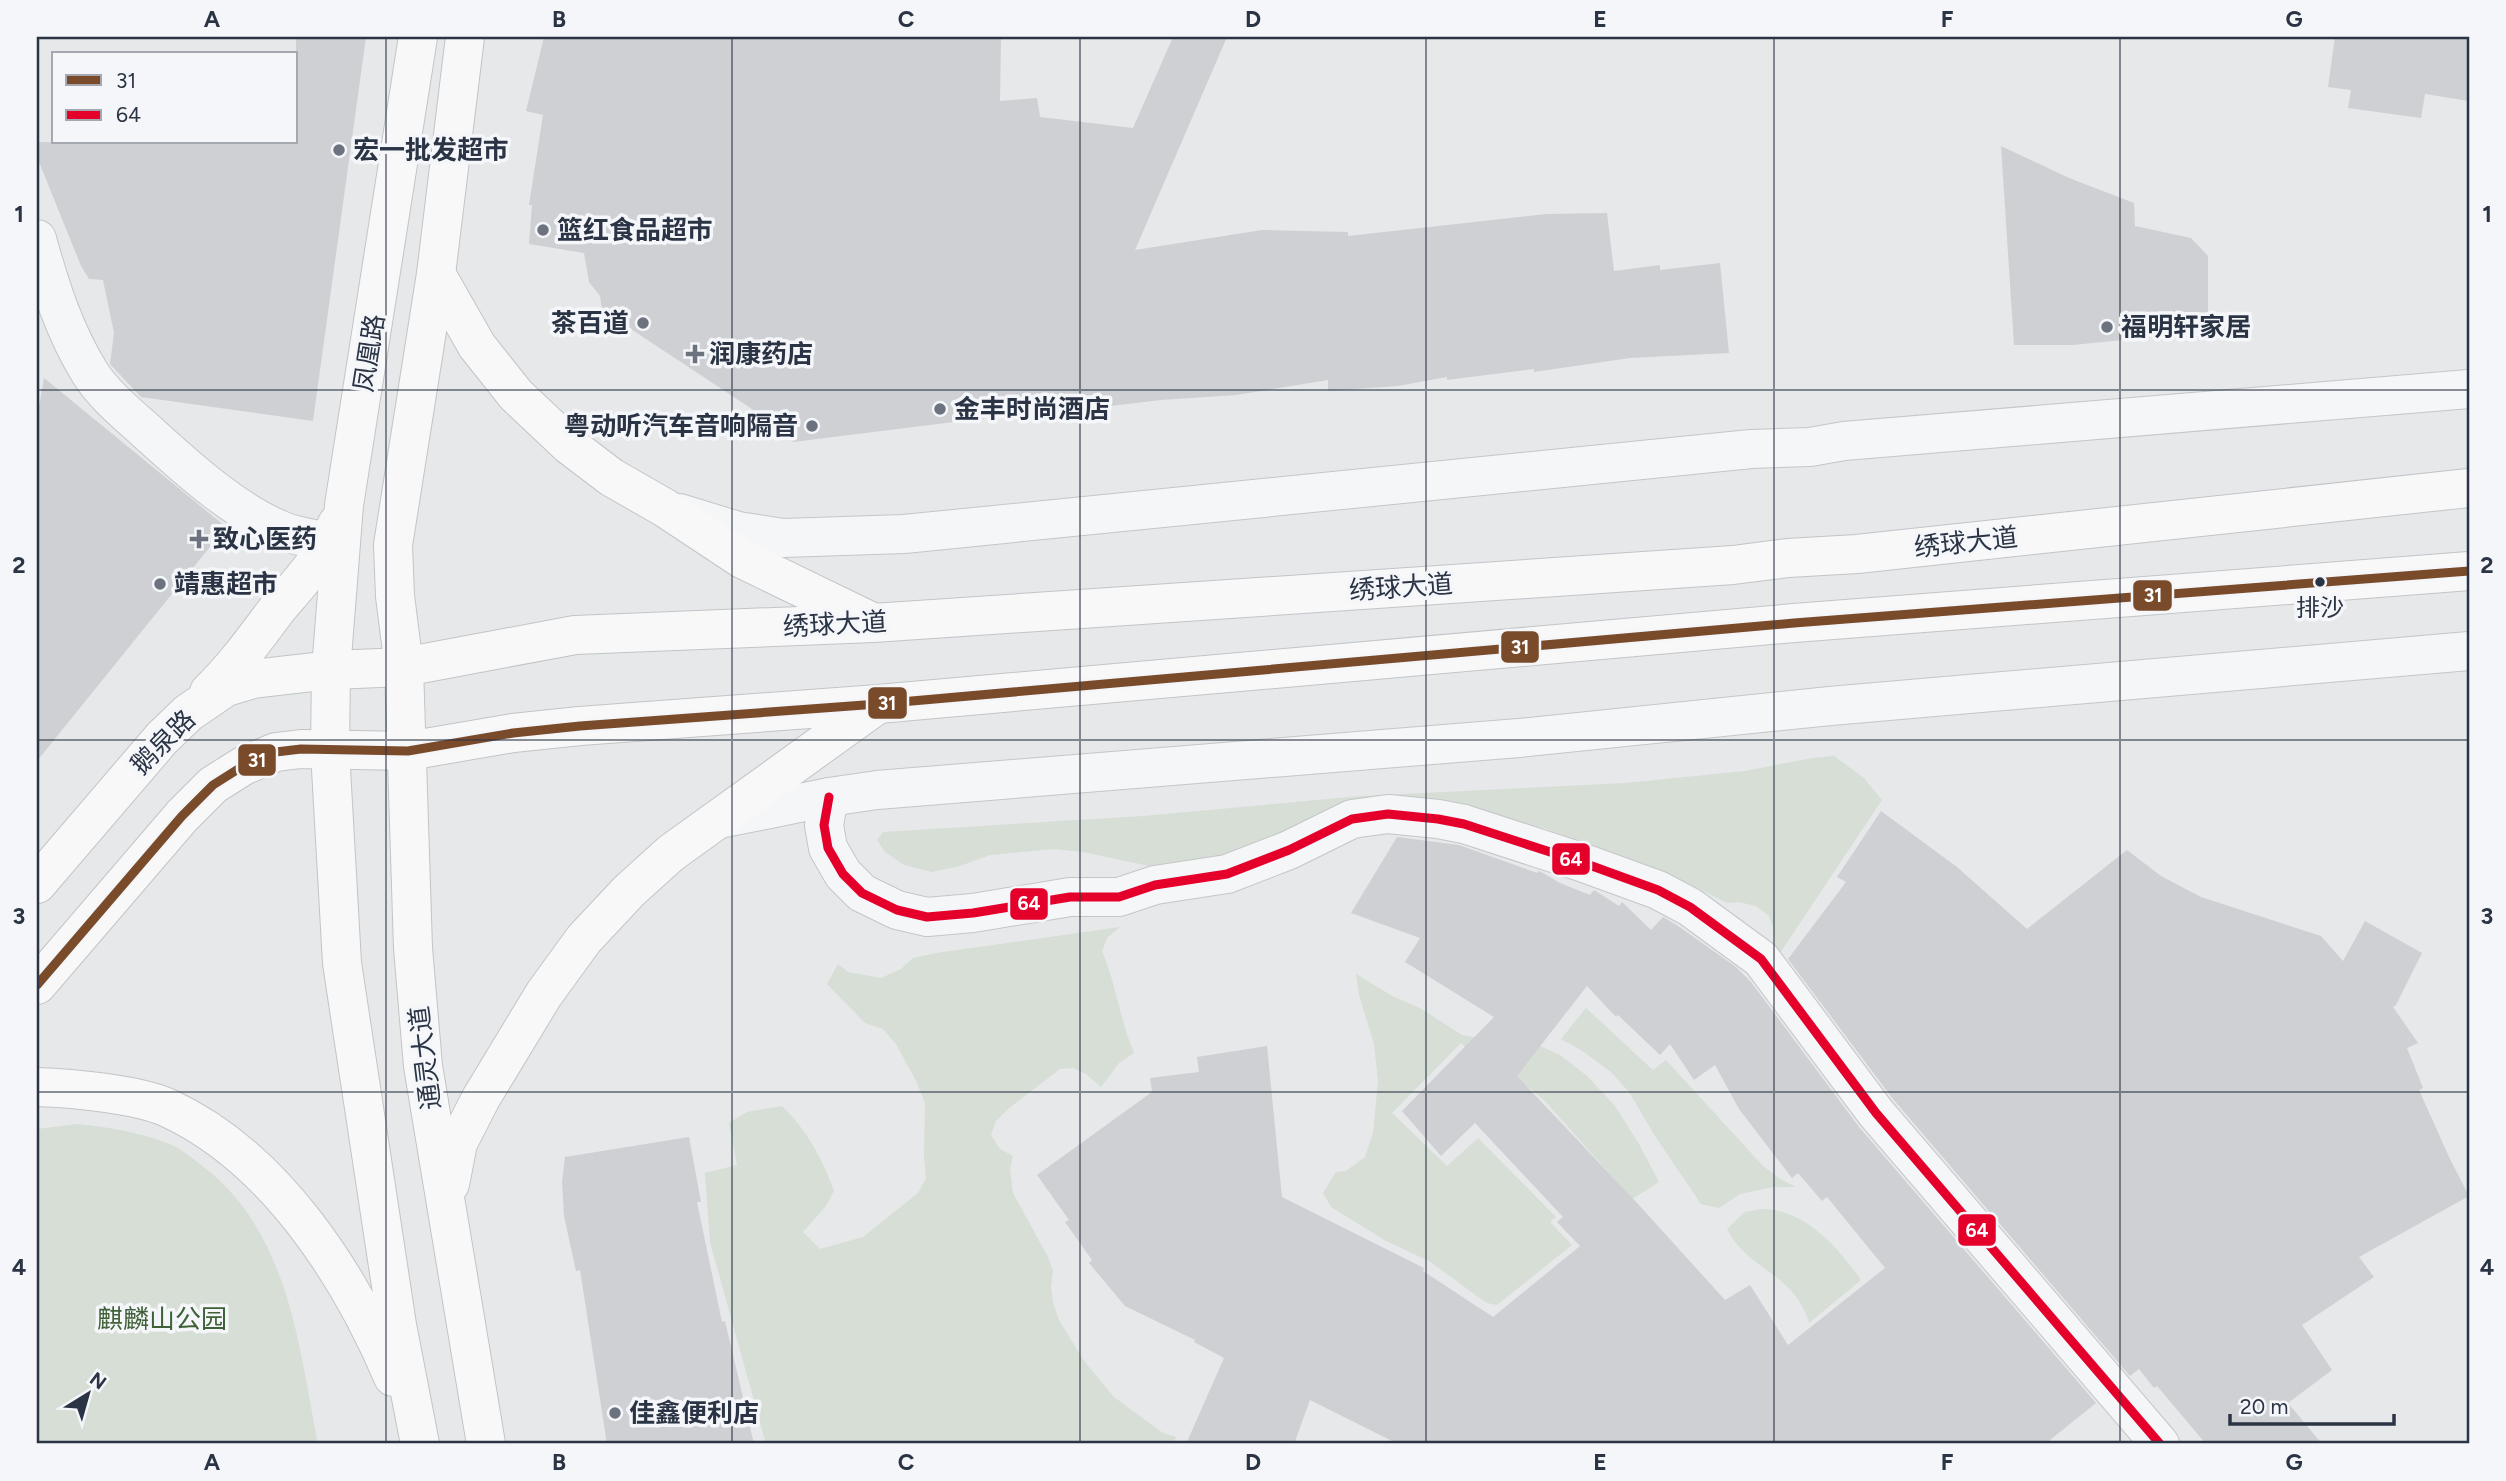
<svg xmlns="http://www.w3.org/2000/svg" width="2506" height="1481" font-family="Figtree,'Noto Sans SC',sans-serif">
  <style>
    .green { fill: #d6ded6 }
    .building { fill: #ced0d3; fill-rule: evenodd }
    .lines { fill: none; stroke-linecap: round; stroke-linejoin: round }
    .minor-casing { stroke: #c4c6c8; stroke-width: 40 }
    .major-casing { stroke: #c2c5c8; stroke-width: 40 }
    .minor { stroke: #f5f6f7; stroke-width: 38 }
    .major { stroke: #f8f8f8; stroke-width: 38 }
    .bus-1-casing { stroke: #f4f6f9; stroke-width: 14 }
    .bus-2-casing { stroke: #f4f6f9; stroke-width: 14 }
    .bus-1 { stroke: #7a4b2a; stroke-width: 9 }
    .bus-2 { stroke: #e4002b; stroke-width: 9 }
    .grid { fill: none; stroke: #2b3445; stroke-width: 2; stroke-opacity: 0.55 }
    .poi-dot { fill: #6c737f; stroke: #f4f6f9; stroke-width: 2.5 }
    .bus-dot { fill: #2b3445; stroke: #f4f6f9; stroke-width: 2.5 }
    .labels { text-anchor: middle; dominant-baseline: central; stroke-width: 7; stroke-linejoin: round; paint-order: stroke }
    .bus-label { font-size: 24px; fill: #2b3445; stroke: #f4f6f9 }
    .poi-label { font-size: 26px; font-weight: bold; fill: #2b3445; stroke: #f4f6f9; text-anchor: start }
    .street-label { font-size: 26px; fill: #2b3445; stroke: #f4f6f9 }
    .park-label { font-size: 26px; fill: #3f6138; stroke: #f4f6f9 }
    .line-badge { stroke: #f4f6f9; stroke-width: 2.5 }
    .badge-label { font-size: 19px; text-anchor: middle; font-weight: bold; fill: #fff }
    .neatline { fill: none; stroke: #2b3445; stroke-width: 2.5 }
    .grid-label { font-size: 23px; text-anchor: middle; font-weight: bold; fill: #2b3445 }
  </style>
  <rect width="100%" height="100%" fill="#e6e8ea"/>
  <!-- green -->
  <g class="green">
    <path d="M1834,756L1864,778L1882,800L1776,959L1773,927L1769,916L1756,906L1739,902L1727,903L1674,876L1544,828L1456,811L1295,830L1229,856L1154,867L1083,852L1054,849L990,855L960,866L931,872L904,865L885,852L877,840L883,832L1143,816L1361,796L1626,783L1745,771L1812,758Z"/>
    <path d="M1120,927L1107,938L1102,951C1116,984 1120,1020 1134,1053L1119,1063L1101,1087L1086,1074L1073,1068L1060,1069L1008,1109L996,1121L991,1135L1000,1149L1013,1156L1010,1169L1013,1193L1048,1257L1053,1271L1051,1287L1053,1303L1059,1320L1084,1361L1114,1397L1163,1433L1176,1437L1173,1444H766L710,1242L705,1173L737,1165L729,1123L747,1112L782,1106C807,1130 822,1158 834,1191L826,1206L803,1232L820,1249L863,1237L918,1193L926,1178L924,1157L925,1103L916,1081L896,1044L883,1029L865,1023L827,984L838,964L848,972L881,978L901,969L913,958L936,953Z"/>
    <path d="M1356,974L1394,997L1420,1008L1462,1035L1494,1041L1538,1045L1560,1055L1587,1076L1615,1106L1639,1144L1659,1182L1632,1199L1545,1101L1527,1086L1513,1094L1461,1043L1392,1113L1447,1166L1478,1138L1556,1217L1550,1222L1572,1245L1497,1305L1487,1303L1477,1296L1429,1261L1386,1241L1331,1207L1323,1193L1336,1172L1346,1171L1365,1157L1373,1133L1378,1081L1374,1044L1359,995Z"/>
    <path d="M1586,1008L1653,1070L1666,1060L1763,1166L1780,1179L1796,1187H1773L1740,1194L1719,1208L1701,1204L1655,1136L1629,1092L1611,1072L1581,1050L1561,1039Z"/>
    <path d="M78,1124C108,1127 138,1132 167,1143C183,1149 197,1162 211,1173C290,1240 299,1348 318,1444H37V1129Z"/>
    <path d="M1761,1209C1805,1209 1837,1246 1861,1280L1809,1323C1794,1272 1748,1271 1727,1229L1745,1212Z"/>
  </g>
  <!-- building -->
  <g class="building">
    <path d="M296,37H366L313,421L141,397L110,364L114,333L103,280L89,279L81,266L37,157V142H296Z"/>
    <path d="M544,37H1001L1000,101L1037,98L1040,117L1133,128L1173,37H1227L1135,250L1262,230L1348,232V236L1546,214L1607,213L1614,271L1660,265V270L1720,263L1729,353L1630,358L1534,372V369L1447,380V377L1398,386L1328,391V380L1236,395L1161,400L1052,413L1051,410L793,442L749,407L602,310L600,296L589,282L584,253L529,244L532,205H529L543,115L526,111Z"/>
    <path d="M2335,37H2469V101L2425,94L2421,118L2348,108L2351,90L2328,87Z"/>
    <path d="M2001,146L2069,178L2134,203L2135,226L2191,238L2208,256V337L2162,336L2073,345H2014Z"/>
    <path d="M44,378L226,527L37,761V418Z"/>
    <path d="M1881,811L1957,867L2027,929L2127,850L2161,876L2201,897L2321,936L2343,961L2365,921L2422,953L2396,1005L2393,1007L2418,1043L2407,1048L2423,1088L2419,1090L2450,1159L2469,1196L2359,1257L2374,1277L2302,1325L2332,1370L2288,1403L2322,1444H2206L2157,1386L2154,1388L2139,1369L2130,1376L1893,1099L1788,959L1846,882L1837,877Z"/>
    <path d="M1397,837L1459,845L1537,873L1538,871L1543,873L1560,883L1590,895L1594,890L1619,906L1622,902L1651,930L1663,917L1678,926L1736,967L1751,982L1859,1127L2096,1403L2045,1444H1398L1310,1400L1294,1444H1186L1224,1358L1194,1342L1195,1340L1125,1306L1089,1263L1092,1260L1065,1222L1069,1220L1037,1175L1152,1092L1150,1078L1199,1072L1197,1057L1267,1046L1282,1197L1424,1268L1423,1271L1493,1317L1580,1246L1557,1222L1563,1217L1475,1123L1441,1156L1402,1111L1494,1017L1405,962L1420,938L1351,913ZM1587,986L1616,1017L1618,1015L1660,1055L1670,1044L1694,1080L1715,1065L1739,1109L1792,1178L1798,1173L1822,1201L1827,1197L1885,1268L1788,1345L1750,1285L1725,1300L1638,1204L1517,1076Z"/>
    <path d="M689,1137L701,1202H697L722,1322L725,1321L754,1444H607L580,1270L576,1271L564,1216L562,1182L565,1157Z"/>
  </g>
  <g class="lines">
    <defs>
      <g id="minor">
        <path d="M37,239C50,286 64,331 90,373C104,395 126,413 145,430C185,466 233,511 283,531C298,537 315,539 330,542"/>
        <path d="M679,513L738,531L783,538L904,534L1751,449L1810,447L1844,441L2469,389"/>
        <path d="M829,797L824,825L828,848L843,874L862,893L897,910L927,917L973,913L1070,897H1119L1155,885L1227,874L1289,850L1352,819L1388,814L1438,819L1464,824L1581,862L1658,890L1690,907L1761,959L1876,1113L2160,1444"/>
        <path d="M720,819L829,797L877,790L1519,738L1830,706L2469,651"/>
      </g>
      <g id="major">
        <path d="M418,37L344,505L331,670L330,751L342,963L397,1325L420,1444"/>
        <path d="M465,37L436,274L393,545L395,596L404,667L413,948L423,1066L486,1444"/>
        <path d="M436,274L477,346L516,395L569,445L611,477L665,508L742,559L868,620"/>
        <path d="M209,692C235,667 256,637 278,608C300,582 325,556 337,524"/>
        <path d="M37,884L162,738L188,713L226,687L253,679L331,670L404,667L575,635L873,623L1733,565L1788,558L1857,554L2469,488"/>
        <path d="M37,985L182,816L213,785L243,766L276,752L301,749L408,751L513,733L580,726L878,704L1794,623L2469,571"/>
        <path d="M37,1087C71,1088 137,1094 168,1108C274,1157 349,1273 393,1377"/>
        <path d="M450,1184L458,1143L481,1098L544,994L584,939L629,891L671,853L878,704"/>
      </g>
    </defs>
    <!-- minor casing -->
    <use href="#minor" class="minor-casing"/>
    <!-- major casing -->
    <use href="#major" class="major-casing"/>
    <!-- minor -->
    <use href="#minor" class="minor"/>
    <!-- major -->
    <use href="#major" class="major"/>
    <defs>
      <path id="bus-1" d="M37,985L182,816L213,785L243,766L276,752L301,749L408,751L513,733L580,726L878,704L1794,623L2469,571"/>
      <path id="bus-2" d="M829,797L824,825L828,848L843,874L862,893L897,910L927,917L973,913L1070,897H1119L1155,885L1227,874L1289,850L1352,819L1388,814L1438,819L1464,824L1581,862L1658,890L1690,907L1761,959L1876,1113L2160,1444"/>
    </defs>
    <!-- bus-1 casing -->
    <use href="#bus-1" class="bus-1-casing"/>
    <!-- bus-2 casing -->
    <use href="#bus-2" class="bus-2-casing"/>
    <!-- bus-1 -->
    <use href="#bus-1" class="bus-1"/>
    <!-- bus-2 -->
    <use href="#bus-2" class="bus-2"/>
  </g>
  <!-- grid -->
  <path class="grid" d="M386,37V1444M732,37V1444M1080,37V1444M1426,37V1444M1774,37V1444M2120,37V1444M37,390H2469M37,740H2469M37,1092H2469"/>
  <!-- markers -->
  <g class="poi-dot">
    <circle cx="339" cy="150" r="7"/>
    <circle cx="543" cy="230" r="7"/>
    <circle cx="643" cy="323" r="7"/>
    <circle cx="2107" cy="327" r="7"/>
    <path d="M691.5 343.5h7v7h7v7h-7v7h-7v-7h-7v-7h7z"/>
    <circle cx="940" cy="409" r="7"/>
    <circle cx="812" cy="426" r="7"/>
    <path d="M195.5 528.5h7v7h7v7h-7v7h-7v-7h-7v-7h7z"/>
    <circle cx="160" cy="584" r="7"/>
    <circle cx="615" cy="1413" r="7"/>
  </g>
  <circle class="bus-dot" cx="2320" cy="582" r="6"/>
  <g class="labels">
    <!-- bus labels -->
    <g class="bus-label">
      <text x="2320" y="607">排沙</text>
    </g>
    <!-- poi labels -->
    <g class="poi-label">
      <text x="353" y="150">宏一批发超市</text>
      <text x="557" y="230">篮红食品超市</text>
      <text x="629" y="323" text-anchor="end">茶百道</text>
      <text x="2121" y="327">福明轩家居</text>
      <text x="709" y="354">润康药店</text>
      <text x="954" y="409">金丰时尚酒店</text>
      <text x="798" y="426" text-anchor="end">粤动听汽车音响隔音</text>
      <text x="213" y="539">致心医药</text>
      <text x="174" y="584">靖惠超市</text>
      <text x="629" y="1413">佳鑫便利店</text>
    </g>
    <!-- street labels -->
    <g class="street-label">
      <text transform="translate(369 353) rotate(-81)">凤凰路</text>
      <text transform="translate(1966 542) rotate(-6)">绣球大道</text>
      <text transform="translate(1401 587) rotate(-4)">绣球大道</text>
      <text transform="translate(835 624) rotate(-3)">绣球大道</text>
      <text transform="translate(163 742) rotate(-45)">鹅泉路</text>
      <text transform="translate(425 1058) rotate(-97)">通灵大道</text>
    </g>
    <!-- park labels -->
    <g class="park-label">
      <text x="162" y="1319">麒麟山公园</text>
    </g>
  </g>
  <g class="line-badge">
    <rect x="2132" y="579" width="41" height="33" rx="7" fill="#7a4b2a"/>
    <rect x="1500" y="630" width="40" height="34" rx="7" fill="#7a4b2a"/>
    <rect x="867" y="686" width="41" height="34" rx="7" fill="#7a4b2a"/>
    <rect x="237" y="743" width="40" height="34" rx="7" fill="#7a4b2a"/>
    <rect x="1551" y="842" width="40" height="34" rx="7" fill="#e4002b"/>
    <rect x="1009" y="887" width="40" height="34" rx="7" fill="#e4002b"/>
    <rect x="1957" y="1213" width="40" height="34" rx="7" fill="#e4002b"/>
  </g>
  <g class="badge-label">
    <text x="2153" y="602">31</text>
    <text x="1520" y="654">31</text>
    <text x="887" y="710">31</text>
    <text x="257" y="767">31</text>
    <text x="1571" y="866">64</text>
    <text x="1029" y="910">64</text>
    <text x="1977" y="1237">64</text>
  </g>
  <!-- border -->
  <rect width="2506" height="1481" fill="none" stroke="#f4f6f9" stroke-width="77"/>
  <!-- legend -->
  <rect x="52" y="52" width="245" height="91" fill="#f4f6f9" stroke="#a4a8b1" stroke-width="2"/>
  <rect x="66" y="75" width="35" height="10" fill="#7a4b2a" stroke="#a4a8b1" stroke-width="2"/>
  <text x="116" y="88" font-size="21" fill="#2b3445">31</text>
  <rect x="66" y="110" width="35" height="10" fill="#e4002b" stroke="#a4a8b1" stroke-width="2"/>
  <text x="116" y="122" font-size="21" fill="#2b3445">64</text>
  <!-- north arrow -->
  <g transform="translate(88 1394) rotate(37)" stroke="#f4f6f9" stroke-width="5" paint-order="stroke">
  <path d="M0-5L12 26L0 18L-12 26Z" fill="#2b3445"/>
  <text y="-10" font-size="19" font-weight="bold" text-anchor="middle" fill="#2b3445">N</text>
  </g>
  <!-- scale -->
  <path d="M2230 1414v10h164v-10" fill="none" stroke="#2b3445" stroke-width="3.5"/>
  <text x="2240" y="1414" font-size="21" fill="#2b3445" stroke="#f4f6f9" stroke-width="5" paint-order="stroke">20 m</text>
  <rect x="38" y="38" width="2430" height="1404" class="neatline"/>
  <g class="grid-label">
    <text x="212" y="27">A</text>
    <text x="559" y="27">B</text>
    <text x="906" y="27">C</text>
    <text x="1253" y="27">D</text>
    <text x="1600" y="27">E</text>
    <text x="1947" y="27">F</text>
    <text x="2294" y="27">G</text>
    <text x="19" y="222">1</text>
    <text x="2487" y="222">1</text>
    <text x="19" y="573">2</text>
    <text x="2487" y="573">2</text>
    <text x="19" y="924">3</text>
    <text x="2487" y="924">3</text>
    <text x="19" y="1275">4</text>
    <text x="2487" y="1275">4</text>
    <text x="212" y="1470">A</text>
    <text x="559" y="1470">B</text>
    <text x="906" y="1470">C</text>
    <text x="1253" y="1470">D</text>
    <text x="1600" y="1470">E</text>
    <text x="1947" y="1470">F</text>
    <text x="2294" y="1470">G</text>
  </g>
</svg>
